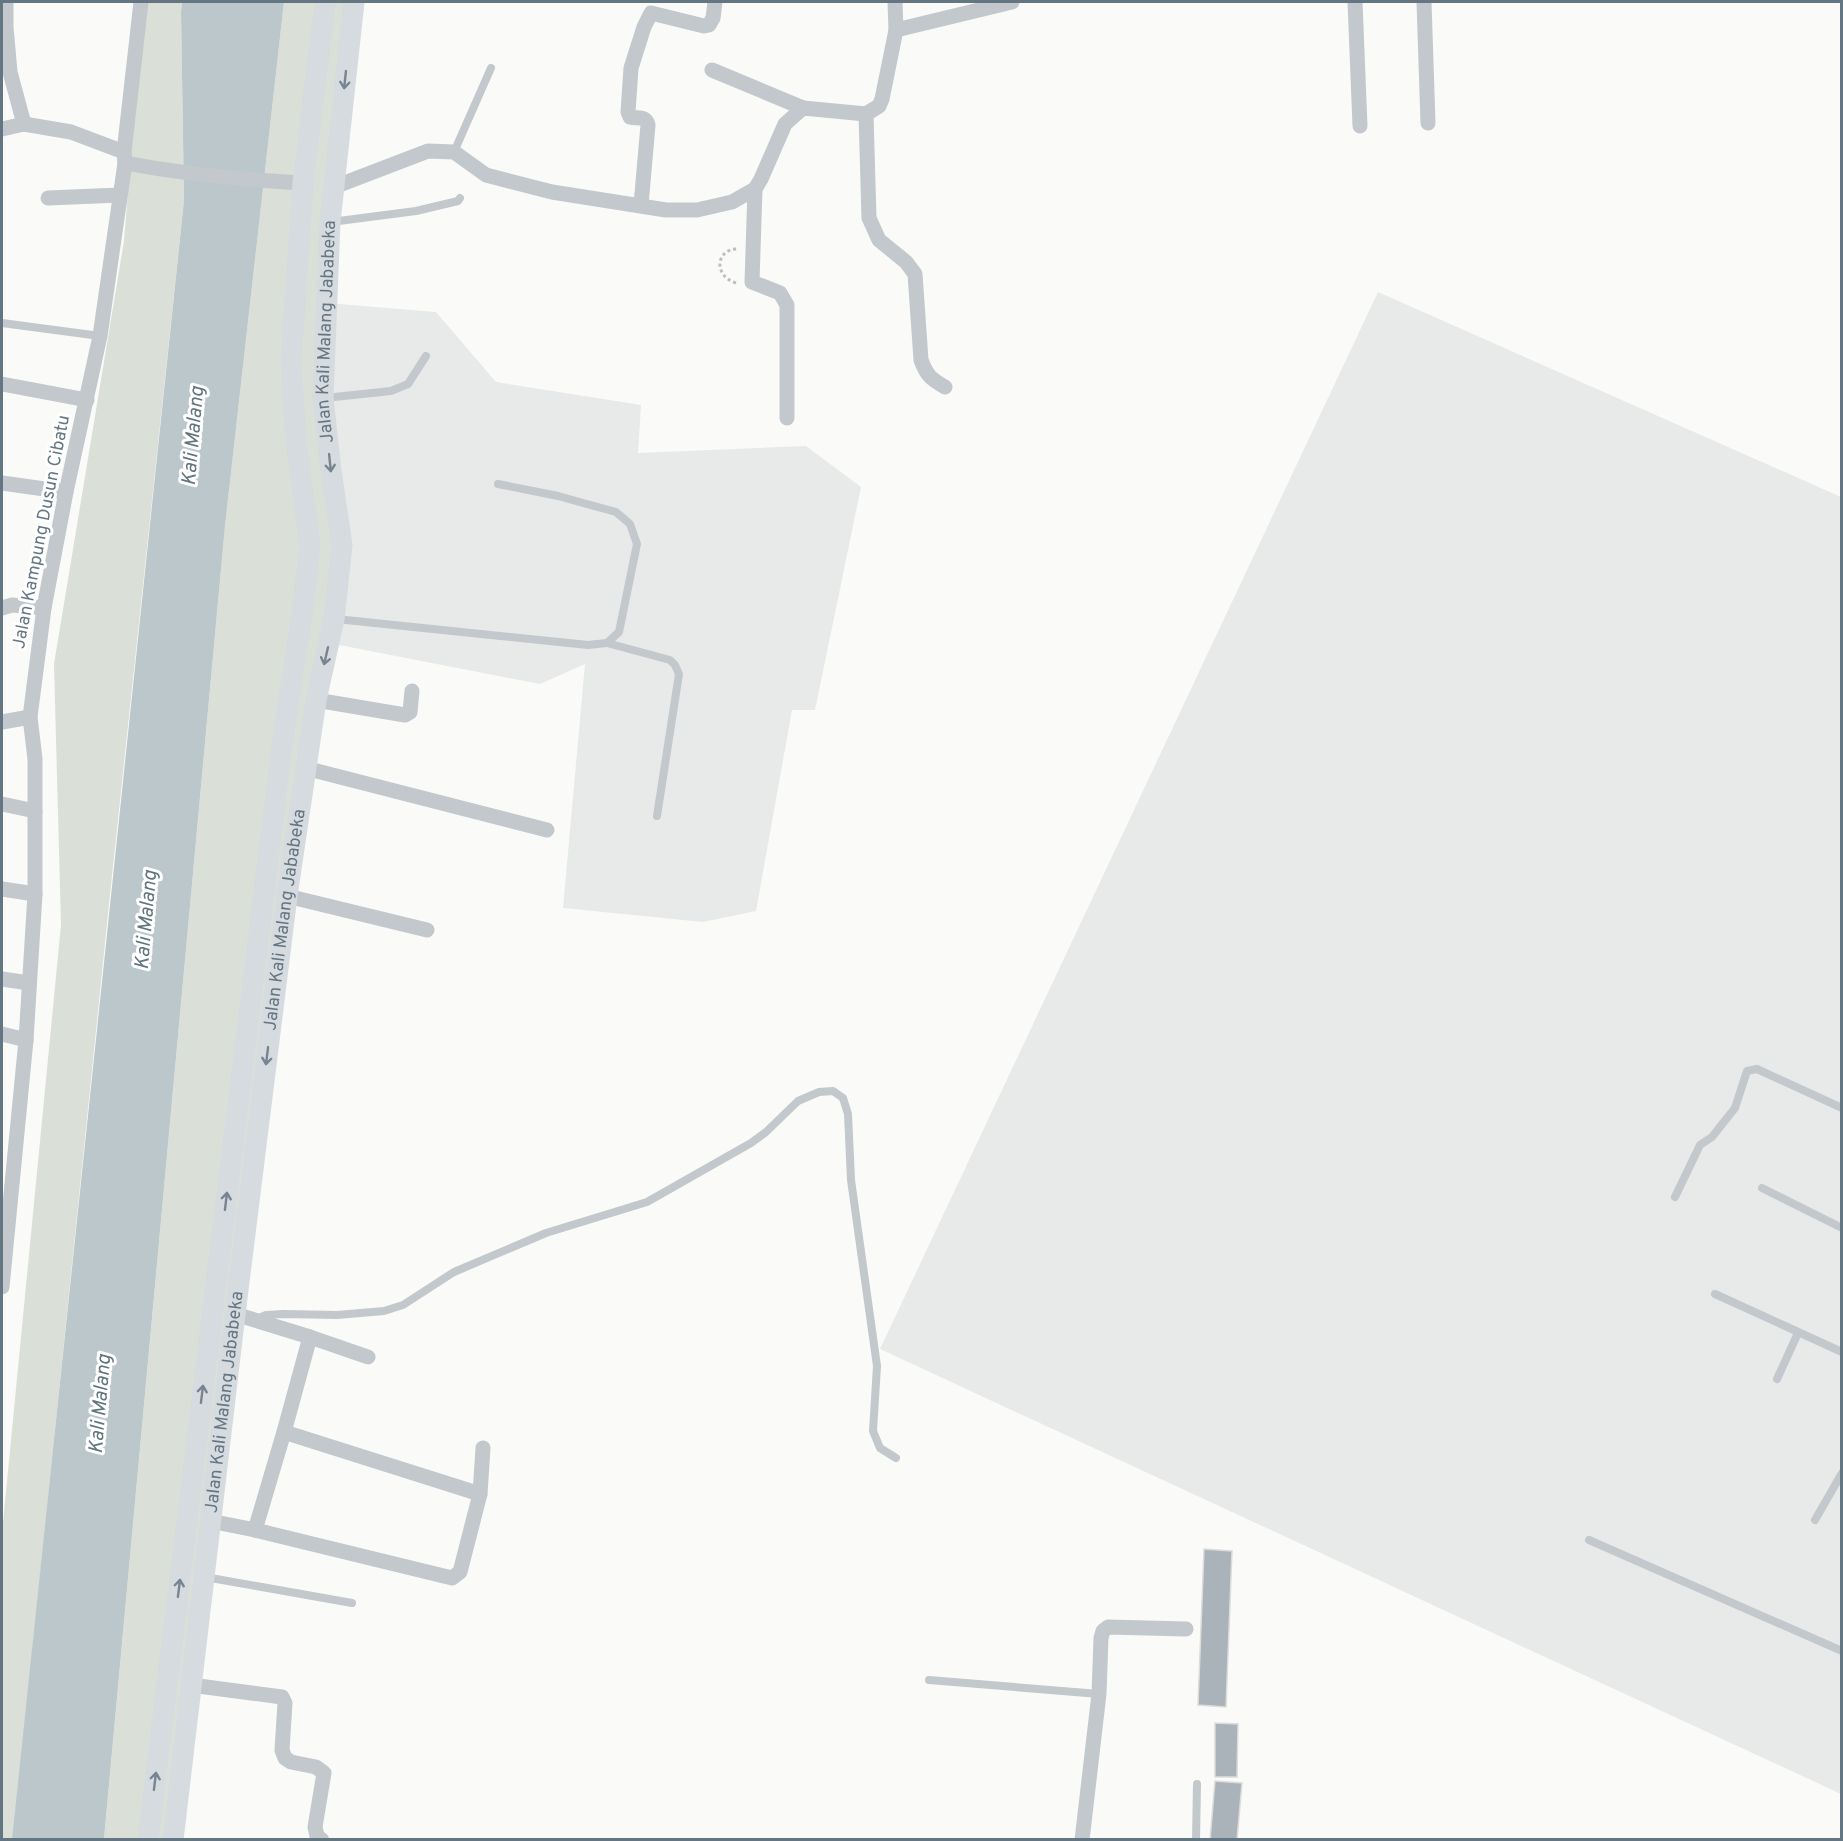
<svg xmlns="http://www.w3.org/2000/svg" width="1843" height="1841" font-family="Overpass,sans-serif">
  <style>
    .built { fill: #e8e9e9 }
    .green { fill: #dadfd7 }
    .water { fill: #bbc7cb }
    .building { fill: #aab3b9; stroke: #dcdcda; stroke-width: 1.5 }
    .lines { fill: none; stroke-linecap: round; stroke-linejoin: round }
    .path { stroke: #bbbfc2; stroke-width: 3; stroke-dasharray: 3 3; stroke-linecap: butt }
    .service { stroke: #c3c8cc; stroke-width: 8 }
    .minor { stroke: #c3c8cc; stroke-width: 15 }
    .secondary { stroke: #d6dbdf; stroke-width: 21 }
    .oneway { stroke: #768591 }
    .labels { text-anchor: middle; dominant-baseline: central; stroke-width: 6; stroke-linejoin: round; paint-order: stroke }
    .street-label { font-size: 18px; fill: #657683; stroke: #fff }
    .water-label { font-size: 20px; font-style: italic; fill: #60757c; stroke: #fff }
  </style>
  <rect width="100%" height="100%" fill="#fafaf8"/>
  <!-- built -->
  <g class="built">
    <path d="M1378,292L1841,497V1794L880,1349Z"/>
    <path d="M327,303L436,312L496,382L641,405L638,453L806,446L861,487L815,710H792L756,911L703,922L563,908L585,664L540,684L329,643Z"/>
  </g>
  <!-- green -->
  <g class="green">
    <path d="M143,2H182L181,12L184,200L109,904L13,1839L2,1840V1533L61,925L54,664L124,241Z"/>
    <path d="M284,2H354L323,398L342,545L316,700L173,1839L104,1840L225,526Z"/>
  </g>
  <!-- water -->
  <path class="water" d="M182,2H284L225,526L104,1839L12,1840L184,200L181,12Z"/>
  <!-- building -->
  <g class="building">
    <path d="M1204,1549L1232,1551L1226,1707L1198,1705Z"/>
    <path d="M1215,1723L1238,1724L1237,1777H1215Z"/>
    <path d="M1215,1781L1242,1783L1237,1840H1210Z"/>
  </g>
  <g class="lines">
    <!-- path -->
    <path class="path" d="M736,283C713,276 716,249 737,249"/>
    <!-- service -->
    <g class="service">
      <path d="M454,152L491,68"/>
      <path d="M331,222L416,211L458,201L460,198"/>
      <path d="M2,323L100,336"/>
      <path d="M325,398L391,391L408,384L426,356"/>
      <path d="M336,619L588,645L607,643L619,632L637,544L630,524L616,512L558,496L498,484"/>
      <path d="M607,643L670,660L675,665L679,674L657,816"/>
      <path d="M1762,1188L1842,1228"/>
      <path d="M1675,1197L1700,1145L1712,1137L1735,1108L1747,1071L1757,1069L1842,1108"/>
      <path d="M1715,1294L1842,1352"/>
      <path d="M257,1319L266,1315L283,1314L337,1315L384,1311L403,1305L454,1272L546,1233L647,1202L751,1143L766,1132L798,1101L819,1092L833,1091L843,1098L848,1114L851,1180L877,1366L873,1431L880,1448L896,1458"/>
      <path d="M1777,1379L1798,1333"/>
      <path d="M1815,1520L1842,1473"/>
      <path d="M1589,1540L1842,1651"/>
      <path d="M205,1577L352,1603"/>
      <path d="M929,1680L1099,1694"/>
      <path d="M1196,1840L1197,1784"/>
    </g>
    <!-- minor -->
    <g class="minor">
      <path d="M6,2V27L10,72L24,124"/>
      <path d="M895,2L896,30"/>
      <path d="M1355,2L1360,126"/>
      <path d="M1424,2L1428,123"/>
      <path d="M712,70L803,108"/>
      <path d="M866,114L869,218L879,240L906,262L915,274L921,360C927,376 931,379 945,387"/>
      <path d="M2,129L24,124L71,132L124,152"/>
      <path d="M125,163C184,174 243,180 303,183"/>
      <path d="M334,187L428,151L454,152L486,175L552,192L666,210H697L732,202L755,189L761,179L785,124L803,108L866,114L879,106L882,99L896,30L1012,2"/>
      <path d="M755,189L752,282L780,293L787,305V418"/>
      <path d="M48,198L120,195"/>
      <path d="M641,205L648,125C646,115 637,119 630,117L628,112L631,68L644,27L651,13L704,26L709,25L713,18L715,2"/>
      <path d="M2,384L87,400"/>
      <path d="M2,483L66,492"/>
      <path d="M2,608L12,605L44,608"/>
      <path d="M316,700L405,715L410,712L412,691"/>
      <path d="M2,722L30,717"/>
      <path d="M305,768L547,830"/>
      <path d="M2,804L35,811"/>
      <path d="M2,889L35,894"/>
      <path d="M287,896L427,930"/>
      <path d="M2,979L29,983"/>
      <path d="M2,1034L26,1040"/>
      <path d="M2,1287L26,1040L35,894V759L30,717L44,608L66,492L100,336L125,163L124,152L141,2"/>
      <path d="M235,1314L310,1337L368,1357"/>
      <path d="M284,1432L480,1494"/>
      <path d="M210,1521L255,1530L452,1578L460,1572L480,1494L483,1448"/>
      <path d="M255,1530L284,1432L310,1337"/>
      <path d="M191,1685L282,1697L285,1703L282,1750L285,1758L291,1762L316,1767L324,1773L315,1827L317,1836L322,1840"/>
      <path d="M1082,1840L1099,1694L1101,1638L1103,1631L1108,1627L1186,1629"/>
    </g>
    <!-- secondary -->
    <g class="secondary">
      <path d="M148,1840L283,737L302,614L310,546L296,442L291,361L303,183L325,2"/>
      <path id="s1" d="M173,1840L235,1314L287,896L316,700L334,619L342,545L331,471L323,398L330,222L354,2"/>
    </g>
  </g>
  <!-- one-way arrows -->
  <defs><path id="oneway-shaft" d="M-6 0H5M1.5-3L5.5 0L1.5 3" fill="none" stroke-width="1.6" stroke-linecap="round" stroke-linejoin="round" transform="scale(1.5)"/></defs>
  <g class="oneway">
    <use href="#oneway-shaft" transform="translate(345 80) rotate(96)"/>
    <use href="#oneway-shaft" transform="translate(330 463) rotate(84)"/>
    <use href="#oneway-shaft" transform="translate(326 656) rotate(103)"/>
    <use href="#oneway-shaft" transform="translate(267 1056) rotate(97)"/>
    <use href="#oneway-shaft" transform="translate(226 1201) rotate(-83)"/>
    <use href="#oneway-shaft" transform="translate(202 1394) rotate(-83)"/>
    <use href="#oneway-shaft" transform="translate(179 1588) rotate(-83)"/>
    <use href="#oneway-shaft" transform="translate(155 1781) rotate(-83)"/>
  </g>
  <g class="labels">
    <!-- street labels -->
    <g class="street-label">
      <text stroke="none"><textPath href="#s1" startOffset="1521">Jalan Kali Malang Jababeka</textPath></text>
      <text transform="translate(42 532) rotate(-79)">Jalan Kampung Dusun Cibatu</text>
      <text stroke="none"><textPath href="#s1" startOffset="927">Jalan Kali Malang Jababeka</textPath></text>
      <text stroke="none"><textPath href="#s1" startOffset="441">Jalan Kali Malang Jababeka</textPath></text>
    </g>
    <!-- water labels -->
    <g class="water-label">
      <text transform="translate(194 436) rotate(-85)">Kali Malang</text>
      <text transform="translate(147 920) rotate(-85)">Kali Malang</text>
      <text transform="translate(101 1404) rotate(-85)">Kali Malang</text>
    </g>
  </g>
  <!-- border -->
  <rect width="1843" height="1841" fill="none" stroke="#657683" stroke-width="6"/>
</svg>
